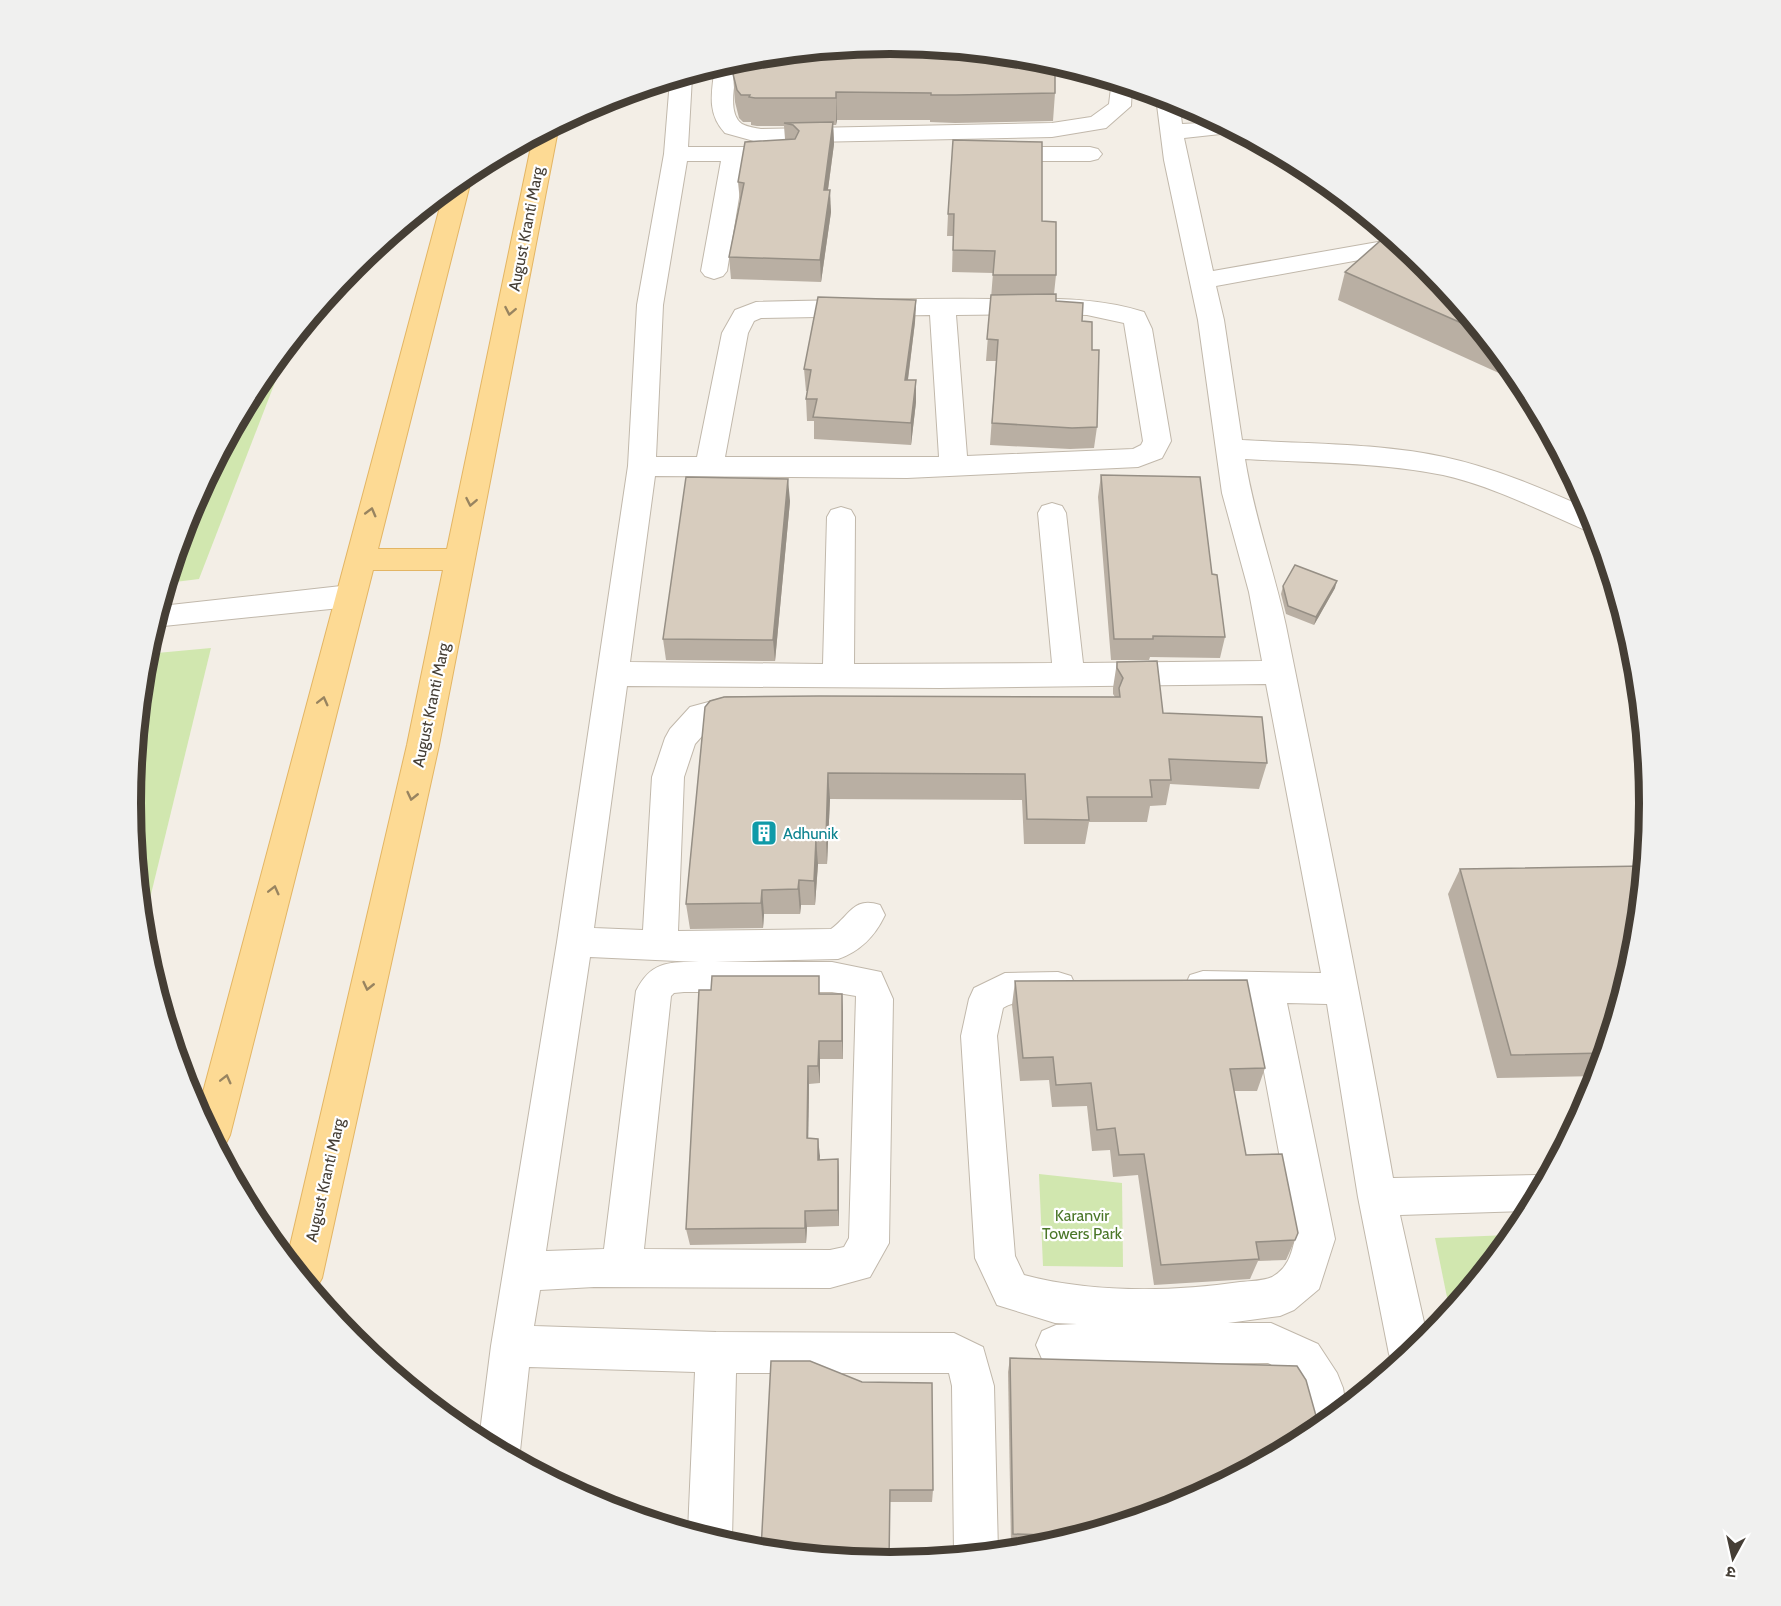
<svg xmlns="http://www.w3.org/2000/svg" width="1781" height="1606" font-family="Cabin,'Noto Sans Devanagari',sans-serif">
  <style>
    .green { fill: #d1e7af }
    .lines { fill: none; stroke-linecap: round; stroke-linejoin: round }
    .minor-casing { stroke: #c1b8ab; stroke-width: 2 }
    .major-casing { stroke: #e3b564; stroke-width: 2 }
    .minor { fill: #fff; fill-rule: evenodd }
    .major { fill: #fdda94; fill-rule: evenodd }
    .wall { fill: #b9afa3 }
    .shaded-wall { fill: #968f85 }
    .building { fill: #d7ccbe; stroke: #968f85; stroke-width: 1.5 }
    .oneway { stroke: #988460 }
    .labels { text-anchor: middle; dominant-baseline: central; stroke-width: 4.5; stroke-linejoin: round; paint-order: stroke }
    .street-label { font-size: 16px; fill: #453e35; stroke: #fff }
    .culture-label { font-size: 16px; fill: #0d838f; stroke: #fff; text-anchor: start }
    .park-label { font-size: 16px; fill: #4b7729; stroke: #fff }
    .rim { fill: none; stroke: #453e35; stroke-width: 8 }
  </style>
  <rect width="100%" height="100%" fill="#f3eee6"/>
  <!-- green -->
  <g class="green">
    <path d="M291,341L199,579L167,583L189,512L259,381Z"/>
    <path d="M211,648L143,927L131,803L146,654Z"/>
    <path d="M1039,1174L1122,1183L1123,1267L1043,1266Z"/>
    <path d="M1509,1235H1514L1450,1312L1435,1238Z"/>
  </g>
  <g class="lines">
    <defs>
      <g id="minor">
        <path d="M736,60L738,63C736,79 726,113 742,124C748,127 755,128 761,129L1052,123L1091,117L1109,104L1112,80L1132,86L1131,106L1106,128L1052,137L761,143L725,133C706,113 712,91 715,66Z"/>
        <path d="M690,74L692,77L688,147H786L794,149L798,154L794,159L745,161L727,271L723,276L714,279L705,276L701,271L721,161H687L663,305L656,457H697L722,333L735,310L756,302C836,300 915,298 994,299C1046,299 1094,296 1144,312L1152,329L1171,441L1162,458L1138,467L907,478L655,476L630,662L823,664L827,517L831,510L841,507L851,510L855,517L854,664L1052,663L1038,513L1042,506L1052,503L1062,506L1066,513L1083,663L1262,661L1249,592L1222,493L1198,320L1164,160L1156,97L1158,94L1179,101L1182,124L1220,122L1239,132L1184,138L1213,271L1395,239L1409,251L1216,286L1224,320L1242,440C1308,444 1380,443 1444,457C1495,468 1543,489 1591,510L1598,532L1585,530C1539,510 1492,486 1443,475C1379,462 1310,463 1245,459C1254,516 1274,570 1286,626C1323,810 1361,994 1393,1178L1539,1175L1547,1178L1529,1211L1400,1215L1428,1340L1395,1367L1389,1354L1358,1197L1327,1004L1287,1003L1335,1239L1319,1289L1294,1310L1280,1316L1228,1323H1271L1318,1344L1337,1373L1343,1388L1346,1407L1312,1435C1297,1399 1309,1384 1268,1363L1056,1365L1042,1359L1036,1345L1042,1331L1056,1325L1077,1324L1055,1323L997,1305L975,1258L961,1036L969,999L974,988L1005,973L1058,972L1071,976L1076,987L1071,998C1049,1005 1022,996 1003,1008L997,1036L1015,1256L1024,1275C1091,1293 1172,1292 1240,1282C1250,1281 1264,1281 1272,1277C1288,1268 1291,1255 1295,1239L1251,1002L1203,1001L1190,997L1185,986L1190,975L1203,971L1321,973L1266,684L940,688L627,686L594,928L643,930L652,777L665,738L670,729L690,707L727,697H748L759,700L764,709L759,718L712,725L695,744L684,777L678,931L831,929C850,915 854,896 880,905L885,915C875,936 861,951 838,959L715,962H832L881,972L893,999L889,1243L870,1277L830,1288L594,1287L540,1290L534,1326L716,1332L954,1333L983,1347L994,1386L998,1552L955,1556L954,1554L952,1386L949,1373H736L732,1538L729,1544L688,1532L695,1372L529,1367L520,1451L516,1460L479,1440L491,1346L557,942L628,466L637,305L664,154L670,80ZM1054,314L1087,315L1124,323L1143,441L1141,445L1133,449L967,456L956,315ZM930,315L939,457H725L748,333L754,321L761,318ZM590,957L699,962C669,962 651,961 636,991L604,1249L546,1251ZM684,992H832L856,996L849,1238L844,1247L830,1250L644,1249L671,996L674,993Z"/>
        <path d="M996,147H1090L1098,149L1102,154L1098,159L1090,161H996L988,159L984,154L988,149Z"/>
        <path d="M350,585L361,588L365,596L361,604L350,607L154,627L161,606Z"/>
      </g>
      <path id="major" d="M554,126L558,130L439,745L322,1278L314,1292L287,1259L407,745L443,570H373L230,1135L224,1147L219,1149L198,1111L444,192L465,174L471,180L378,549H447L533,137Z"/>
    </defs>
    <!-- minor casing -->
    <use href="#minor" class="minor-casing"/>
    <!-- major casing -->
    <use href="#major" class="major-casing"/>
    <!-- minor -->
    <use href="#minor" class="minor"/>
    <!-- major -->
    <use href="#major" class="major"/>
  </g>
  <!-- wall -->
  <g class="wall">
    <path d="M733,74L1055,93L1053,121L955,123L930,122V120H837L836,125H833L834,144L828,190L831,212L821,282L731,279L729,257L740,202L738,182L785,139L784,126H757L751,125V122H743L739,118L735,102Z"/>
    <path d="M948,214L1042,221L1056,275L1054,294L1056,301L1082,321L1092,350L1097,427L1094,448L1070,449L990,445L996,361H986L993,273L952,272L953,236H947Z"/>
    <path d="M1428,266L1522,381L1523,384L1338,300L1345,272Z"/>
    <path d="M916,300L915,322L908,380H916V402L911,445L814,439V421H807L806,399L807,391H806L804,369Z"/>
    <path d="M1101,475L1212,574L1225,637L1220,658L1150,657L1149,660H1111L1098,497Z"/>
    <path d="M790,501L775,661L666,660L663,639Z"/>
    <path d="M1283,586L1335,588L1314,625L1286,614L1281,594Z"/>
    <path d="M1117,662L1163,713L1267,763L1259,789L1170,784L1166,805L1150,806L1147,822H1089L1085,844H1024L1022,800L830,799L827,864H818L815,905H801L800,914H764L763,928L690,929L686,904L705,707L1115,697L1113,694V688Z"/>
    <path d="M1460,869L1635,952L1598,1076L1497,1078L1448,894Z"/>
    <path d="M1015,981L1265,1068L1257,1091H1233L1246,1155L1298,1233L1286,1260L1258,1261L1250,1279L1154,1285L1138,1175L1113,1177L1110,1150L1092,1151L1087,1106L1052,1107L1049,1080L1020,1081L1012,1005Z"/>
    <path d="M820,994L843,1012V1059H820V1083L809,1084L808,1138L820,1156L819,1160L838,1159L839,1226L807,1227L806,1243L690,1245L686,1229Z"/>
    <path d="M1010,1358L1318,1423L1181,1505L1045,1546L1011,1545L1008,1372Z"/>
    <path d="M771,1361L933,1490L932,1502H890Z"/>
  </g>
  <!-- shaded-wall -->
  <g class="shaded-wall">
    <path d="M836,92L837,120L836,125Z"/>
    <path d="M833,122L834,144L825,211L824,190Z"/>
    <path d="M830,190L831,212L821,282L820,260Z"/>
    <path d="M916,300L915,322L905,402V380Z"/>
    <path d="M916,380V402L911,445V423Z"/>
    <path d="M788,479L790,501L775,661L773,640Z"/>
    <path d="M1337,581L1335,588L1314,625L1316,617Z"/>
    <path d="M828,773L830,799L827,864L826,839Z"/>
    <path d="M816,839L818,864L815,905L814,881Z"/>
    <path d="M799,880L801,905L800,914L798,889Z"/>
    <path d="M762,890L764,914L763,928L761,903Z"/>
    <path d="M842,994L843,1012V1059L842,1041Z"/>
    <path d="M819,1041L820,1059V1083L818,1066Z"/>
    <path d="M808,1066L809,1084L808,1155L807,1138Z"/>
    <path d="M818,1139L820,1156L819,1177L818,1160Z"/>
    <path d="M838,1159L839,1176V1226L838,1210Z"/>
    <path d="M805,1211L807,1227L806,1243L805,1228Z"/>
  </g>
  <!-- building -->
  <g class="building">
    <path d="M820,50L966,51L1039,58L1055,63V93L956,95H931V93L836,92V98H755L749,97L750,95H741L737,90L733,74L763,56Z"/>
    <path d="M833,122L824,190H830L820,260L729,257L744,183L738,182L745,142L795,139L799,131L793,125L784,123Z"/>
    <path d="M953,140L1042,142V221L1056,222V275H993L995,251L953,250L954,214H948Z"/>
    <path d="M1388,234L1428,266L1482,332L1345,272Z"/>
    <path d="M1056,294V301L1083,303L1082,321L1092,322V350H1099L1097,427L1072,428L992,423L998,340L987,339L991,295Z"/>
    <path d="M818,297L916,300L905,380H916L911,423L813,417L817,399H806L811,370L804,369Z"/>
    <path d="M1101,475L1200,477L1212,574L1217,575L1225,637L1153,636V639H1114Z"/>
    <path d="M686,477L788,479L773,640L663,639Z"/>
    <path d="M1295,565L1337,581L1316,617L1288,606L1283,586Z"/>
    <path d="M1157,661L1163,713L1262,717L1267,763L1169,759L1171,780H1150L1152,797H1087L1089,820L1027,819L1025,774L828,773L826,839H816L814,881L799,880L798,889L762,890L761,903L686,904L705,707L710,701L724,697L819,696L1120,697L1119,688L1123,678L1117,668V662Z"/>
    <path d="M1644,866L1635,952L1605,1053L1511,1055L1460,869Z"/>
    <path d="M712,976H819V994H842V1041H819L818,1066H808L807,1138L818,1139V1160L838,1159V1210L805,1211V1228L686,1229L699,990H711Z"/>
    <path d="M1247,980L1265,1068L1230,1069L1246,1155L1282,1154L1298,1233L1295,1240L1256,1242L1259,1259L1161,1265L1144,1154L1119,1155L1115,1128L1097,1130L1091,1083L1056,1085L1053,1057L1023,1058L1015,981Z"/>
    <path d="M1010,1358L1297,1366L1306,1380L1318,1423L1325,1421V1424L1312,1435L1181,1505L1079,1536L1013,1534Z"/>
    <path d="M771,1361H810L862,1382L932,1383L933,1490H890L889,1562L761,1550Z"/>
  </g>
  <!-- one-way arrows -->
  <defs><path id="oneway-chevron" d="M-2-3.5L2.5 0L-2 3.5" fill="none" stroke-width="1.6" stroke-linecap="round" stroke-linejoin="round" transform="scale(1.5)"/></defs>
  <g class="oneway">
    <use href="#oneway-chevron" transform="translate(510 311) rotate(101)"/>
    <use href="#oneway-chevron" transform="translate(471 502) rotate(101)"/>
    <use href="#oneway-chevron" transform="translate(371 512) rotate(-75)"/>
    <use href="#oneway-chevron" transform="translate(323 701) rotate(-76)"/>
    <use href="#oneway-chevron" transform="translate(412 796) rotate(103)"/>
    <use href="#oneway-chevron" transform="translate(274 890) rotate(-76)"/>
    <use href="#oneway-chevron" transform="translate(368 986) rotate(103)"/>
    <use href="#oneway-chevron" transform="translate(226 1079) rotate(-76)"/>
  </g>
  <!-- icons -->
  <defs>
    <symbol id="building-square" viewBox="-11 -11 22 22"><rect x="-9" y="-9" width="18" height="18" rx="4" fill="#0f9aa8" stroke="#fff"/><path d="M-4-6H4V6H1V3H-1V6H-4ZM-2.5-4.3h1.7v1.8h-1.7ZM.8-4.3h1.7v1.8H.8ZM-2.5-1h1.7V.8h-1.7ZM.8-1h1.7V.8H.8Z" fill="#fff"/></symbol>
  </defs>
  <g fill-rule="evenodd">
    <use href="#building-square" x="749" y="818" width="30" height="30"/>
  </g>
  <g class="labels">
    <!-- street labels -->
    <g class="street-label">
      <text transform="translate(526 229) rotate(-79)">August Kranti Marg</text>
      <text transform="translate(431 705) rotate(-78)">August Kranti Marg</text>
      <text transform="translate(325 1180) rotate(-77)">August Kranti Marg</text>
    </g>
    <!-- culture labels -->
    <g class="culture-label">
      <text x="783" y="833">Adhunik</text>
    </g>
    <!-- park labels -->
    <g class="park-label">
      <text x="1082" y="1215">Karanvir<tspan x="1082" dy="18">Towers Park</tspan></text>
    </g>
  </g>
  <!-- crop -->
  <path d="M0 0H1781V1606H0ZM141 803a749 749 0 1 1 1498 0a749 749 0 1 1-1498 0Z" fill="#f0f0ef" fill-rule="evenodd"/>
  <path class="rim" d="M141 803a749 749 0 1 1 1498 0a749 749 0 1 1-1498 0Z"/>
  <!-- north arrow -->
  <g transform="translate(1733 1558) rotate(188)" stroke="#ffffff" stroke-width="4.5" paint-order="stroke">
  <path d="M0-4.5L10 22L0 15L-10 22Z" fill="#453e35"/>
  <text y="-9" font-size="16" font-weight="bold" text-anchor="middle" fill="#453e35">उ</text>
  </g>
</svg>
